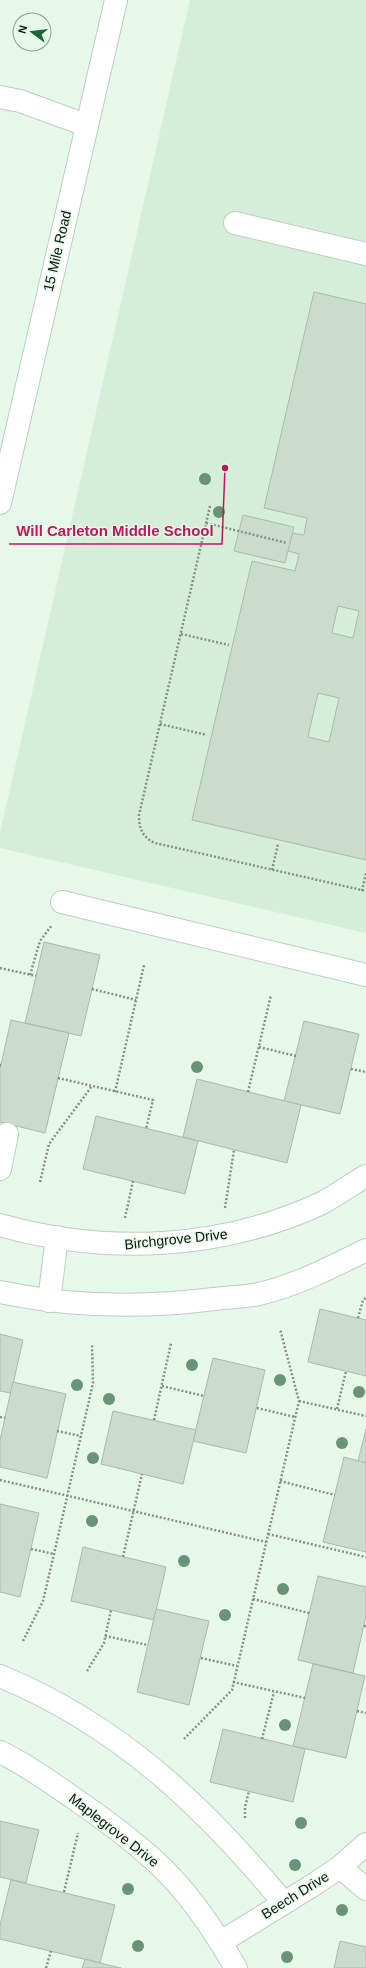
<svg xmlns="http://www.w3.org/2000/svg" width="366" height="1968" font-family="Helvetica,sans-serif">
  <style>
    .built { fill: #d5eeda }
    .building { fill: #cadcce; stroke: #aabbad; fill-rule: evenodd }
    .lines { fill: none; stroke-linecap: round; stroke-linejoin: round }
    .minor-casing { stroke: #bdcfc1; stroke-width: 24 }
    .major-casing { stroke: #bdcfc1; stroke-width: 24 }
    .path { stroke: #869288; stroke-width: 2.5; stroke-dasharray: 2 2; stroke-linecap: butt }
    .minor { stroke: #fff; stroke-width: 22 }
    .major { stroke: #fff; stroke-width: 22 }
    .tree { fill: #689378 }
    .labels { text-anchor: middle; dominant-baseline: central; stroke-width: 3; stroke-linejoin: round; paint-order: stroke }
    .street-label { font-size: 14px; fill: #101612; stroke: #e6f8e9 }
    .leader { fill: none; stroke: #c2185b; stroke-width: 1.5 }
    .callout-dot { fill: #c2185b; stroke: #e6f8e9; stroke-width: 1.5 }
    .callout-label { font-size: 15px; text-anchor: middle; font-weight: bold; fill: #c2185b; stroke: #e6f8e9; stroke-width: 3; stroke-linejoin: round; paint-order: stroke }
  </style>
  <rect width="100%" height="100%" fill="#e6f8e9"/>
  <!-- built -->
  <path class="built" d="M190,0H366V933L0,848V833Z"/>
  <!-- building -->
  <g class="building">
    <path d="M314,292L366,304V860L192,820L252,561L295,571L299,554L288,551L292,533L304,535L307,518L264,508ZM338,606L359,611L353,638L332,633ZM318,693L339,698L329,742L308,737Z"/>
    <path d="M243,515L294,527L285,563L234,551Z"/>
    <path d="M44,942L100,955L81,1036L25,1023Z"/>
    <path d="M11,1020L69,1033L45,1133L0,1122V1069Z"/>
    <path d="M304,1021L359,1034L340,1114L284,1101Z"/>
    <path d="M197,1079L301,1105L287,1163L183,1137Z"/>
    <path d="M96,1116L198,1141L185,1194L83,1169Z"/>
    <path d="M320,1309L366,1320V1376L308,1362Z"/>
    <path d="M0,1334L23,1340L11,1393L0,1391Z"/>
    <path d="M213,1358L265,1370L246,1453L193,1441Z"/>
    <path d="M13,1382L66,1394L47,1478L0,1467V1440Z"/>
    <path d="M113,1411L196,1430L183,1484L101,1464Z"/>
    <path d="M366,1429V1463L358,1461Z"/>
    <path d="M344,1457L366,1463V1552L323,1542Z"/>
    <path d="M0,1504L39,1513L20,1597L0,1592Z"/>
    <path d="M83,1547L166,1567L154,1620L71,1601Z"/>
    <path d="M318,1576L366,1587V1616L353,1673L298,1660Z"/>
    <path d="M156,1609L209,1621L189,1705L137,1692Z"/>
    <path d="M313,1664L365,1676L346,1758L293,1746Z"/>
    <path d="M223,1729L305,1749L293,1802L210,1782Z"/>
    <path d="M0,1821L39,1830L26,1883L0,1877Z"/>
    <path d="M11,1880L115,1905L100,1963L0,1939V1925Z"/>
    <path d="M340,1941L366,1947V1968H334Z"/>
    <path d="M85,1959L100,1963L121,1968H82Z"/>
  </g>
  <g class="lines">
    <defs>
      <g id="minor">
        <path d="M0,97L20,101L86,125"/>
        <path d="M235,223L366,254"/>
        <path d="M62,902L366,975"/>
        <path d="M0,1169L7,1134"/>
        <path d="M0,1225C107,1255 221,1250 322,1203C337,1195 352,1184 366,1176"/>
        <path d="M0,1292C71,1307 143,1308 214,1299C229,1297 245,1297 259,1294C297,1285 332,1267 366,1250"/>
        <path d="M49,1301L57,1237"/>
        <path d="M0,1676C117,1724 204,1806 283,1902"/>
        <path d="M0,1752C25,1764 49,1781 72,1797C101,1817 130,1838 156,1862C188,1891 214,1930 236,1968"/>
        <path d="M340,1867L366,1889"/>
        <path d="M221,1942L310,1887L340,1867L366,1844"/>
      </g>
      <path id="major" d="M0,503L116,0"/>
    </defs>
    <!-- minor casing -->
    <use href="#minor" class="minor-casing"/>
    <!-- major casing -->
    <use href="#major" class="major-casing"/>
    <!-- path -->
    <g class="path">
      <path d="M210,506L139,815C139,828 142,837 155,843L366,891"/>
      <path d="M206,523L287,543"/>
      <path d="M181,634L229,645"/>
      <path d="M160,724L207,735"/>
      <path d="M272,870L278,844"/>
      <path d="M362,891L366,873"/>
      <path d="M0,968L36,976"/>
      <path d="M30,975L40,941L52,925"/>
      <path d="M92,989L136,1000"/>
      <path d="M259,1047L296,1056"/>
      <path d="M0,1065H1"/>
      <path d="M351,1069L366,1072"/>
      <path d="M58,1078L153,1100L146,1129"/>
      <path d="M115,1092L144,965"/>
      <path d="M248,1092L271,995"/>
      <path d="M40,1182L49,1144L92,1086"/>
      <path d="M225,1208L234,1150"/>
      <path d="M125,1218L133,1181"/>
      <path d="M358,1318L363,1300L366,1298"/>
      <path d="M162,1386L204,1396"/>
      <path d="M299,1401L366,1416"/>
      <path d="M257,1408L295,1417"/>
      <path d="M337,1409L346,1371"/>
      <path d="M0,1417L5,1418"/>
      <path d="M154,1420L171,1343"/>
      <path d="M57,1431L81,1436"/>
      <path d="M0,1480L266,1542"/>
      <path d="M280,1481L335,1495"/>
      <path d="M268,1534L366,1557"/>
      <path d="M31,1549L54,1554"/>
      <path d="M123,1557L142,1474"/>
      <path d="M253,1599L309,1613"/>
      <path d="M364,1626H366"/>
      <path d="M105,1636L148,1645"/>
      <path d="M23,1641L43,1601L54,1554L93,1383L92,1344"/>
      <path d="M201,1658L237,1666"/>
      <path d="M87,1671L104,1643L111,1610"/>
      <path d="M233,1682L305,1698"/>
      <path d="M357,1711L366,1713"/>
      <path d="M184,1739L232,1690L299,1401L280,1329"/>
      <path d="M262,1739L274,1692"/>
      <path d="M245,1818V1807L249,1791"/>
      <path d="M64,1892L78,1833"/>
      <path d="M46,1968L51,1951"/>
    </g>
    <!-- minor -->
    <use href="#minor" class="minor"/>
    <!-- major -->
    <use href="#major" class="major"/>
  </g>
  <!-- trees -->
  <g class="tree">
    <circle cx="205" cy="479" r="6"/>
    <circle cx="219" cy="512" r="6"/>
    <circle cx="197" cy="1067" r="6"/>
    <circle cx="192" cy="1365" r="6"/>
    <circle cx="280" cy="1380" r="6"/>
    <circle cx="77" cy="1385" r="6"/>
    <circle cx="359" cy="1392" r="6"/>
    <circle cx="109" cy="1399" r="6"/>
    <circle cx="342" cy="1443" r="6"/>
    <circle cx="93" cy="1458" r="6"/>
    <circle cx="92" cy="1521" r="6"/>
    <circle cx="184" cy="1561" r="6"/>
    <circle cx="283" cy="1589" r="6"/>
    <circle cx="225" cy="1615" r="6"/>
    <circle cx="285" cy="1725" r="6"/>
    <circle cx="301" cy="1823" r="6"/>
    <circle cx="295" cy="1865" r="6"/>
    <circle cx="128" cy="1889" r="6"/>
    <circle cx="342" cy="1910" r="6"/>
    <circle cx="138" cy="1946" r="6"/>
    <circle cx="287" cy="1957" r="6"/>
  </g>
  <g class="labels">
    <!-- street labels -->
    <g class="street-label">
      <text transform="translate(57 251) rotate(-77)">15 Mile Road</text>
      <text transform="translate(176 1239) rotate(-6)">Birchgrove Drive</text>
      <text transform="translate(114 1830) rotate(38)">Maplegrove Drive</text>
      <text transform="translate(295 1895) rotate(-32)">Beech Drive</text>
    </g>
  </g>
  <!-- callouts -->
  <path class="leader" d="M225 468L222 544H9"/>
  <circle class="callout-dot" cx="225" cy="468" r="4"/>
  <g class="callout-label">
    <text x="115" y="536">Will Carleton Middle School</text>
  </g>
  <!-- north arrow -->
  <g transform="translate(32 32) rotate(285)"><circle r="19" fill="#e6f8e9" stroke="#909e93"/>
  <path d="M0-3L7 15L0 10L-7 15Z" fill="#196736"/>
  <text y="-6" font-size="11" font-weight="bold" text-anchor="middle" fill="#101612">N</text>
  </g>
</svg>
